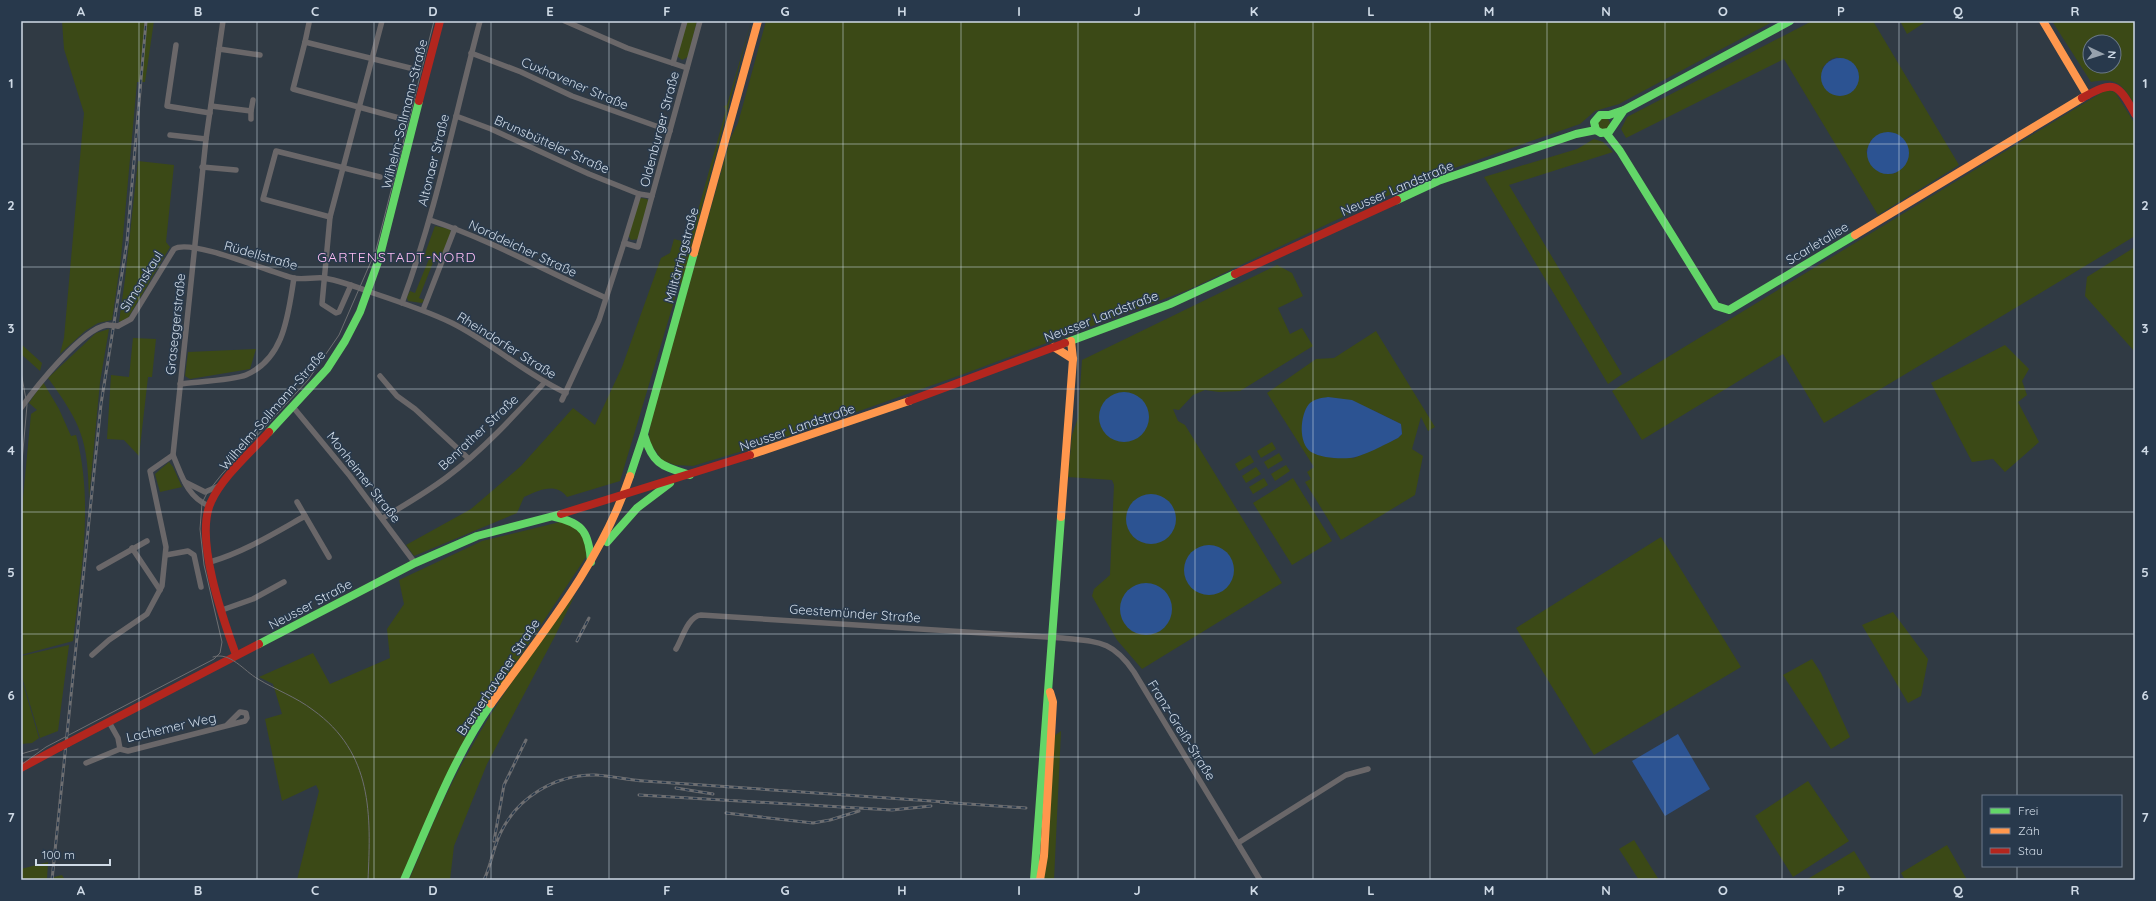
<svg xmlns="http://www.w3.org/2000/svg" width="2156" height="901" font-family="Quicksand,sans-serif">
  <style>
    .green { fill: #3b4916; fill-rule: evenodd }
    .water { fill: #2c5392 }
    .lines { fill: none; stroke-linecap: round; stroke-linejoin: round }
    .street { stroke: #6a6769; stroke-width: 5.5 }
    .fast { stroke: #63d668; stroke-width: 8 }
    .slow { stroke: #ff974d; stroke-width: 8 }
    .jam { stroke: #b3261e; stroke-width: 8 }
    .tram { stroke: #6d6e71; stroke-width: 1 }
    .rail-casing { stroke: #6d6e71; stroke-width: 3 }
    .rail { stroke: #28394c; stroke-width: 1.5; stroke-dasharray: 4.5; stroke-linecap: butt }
    .street-bridge { stroke: #6a6769; stroke-width: 5.5 }
    .jam-bridge { stroke: #b3261e; stroke-width: 8 }
    .grid { fill: none; stroke: #cfdae6; stroke-width: 1; stroke-opacity: 0.55 }
    .labels { text-anchor: middle; dominant-baseline: central; stroke-width: 3; stroke-linejoin: round; paint-order: stroke }
    .street-label { font-size: 13px; fill: #cfdae6; stroke: #28394c }
    .neighbourhood-label { font-size: 14px; letter-spacing: 1px; fill: #fdbdf2; stroke: #28394c }
    .neatline { fill: none; stroke: #cfdae6; stroke-width: 1.5 }
    .grid-label { font-size: 13px; text-anchor: middle; font-weight: bold; fill: #cfdae6 }
  </style>
  <rect width="100%" height="100%" fill="#303a44"/>
  <!-- green -->
  <g class="green">
    <path d="M62,21H154L145,82H137L121,258L112,320L98,323L85,331L60,354L64,338L84,113L64,49Z"/>
    <path d="M686,21H697L688,57L682,60L677,56Z"/>
    <path d="M766,21H1774L1619,104L1595,111L1580,124L1423,179L1188,290L961,375L766,444L693,466L675,465L662,460L650,443L649,434L652,416L731,137L738,123Z"/>
    <path d="M1812,21H1873L1959,165L1878,215L1784,59L1626,138L1621,129L1627,117ZM1837,57L1858,69V82L1855,88L1822,68L1831,59ZM1889,132C1913,137 1915,164 1893,174L1866,152L1871,140Z"/>
    <path d="M1900,21H1927L1907,34Z"/>
    <path d="M2052,21H2135V105C2122,84 2117,77 2091,82ZM2090,42H2114V66H2090Z"/>
    <path d="M751,22L682,282L678,288L620,481L567,497C556,482 539,490 524,497L517,513L414,556L406,545L471,509L521,466L573,408L595,425L622,367L661,258L670,253L674,239L689,243L726,110L724,106L727,105Z"/>
    <path d="M2106,90L2115,92L2135,124V236L1824,423L1783,354L1642,440L1612,391Z"/>
    <circle cx="1604" cy="124" r="6"/>
    <path d="M1594,139L1603,142L1613,152L1509,185L1622,374L1608,384L1484,177L1577,149Z"/>
    <path d="M138,161L174,165L166,242L170,247L128,318L119,322L125,279Z"/>
    <path d="M641,198L647,199L649,202L639,239L631,240L628,235L638,200Z"/>
    <path d="M435,226L450,229L451,233L439,262L434,260L419,298L424,300L422,303L408,301L407,297L410,291L415,293L429,259L424,256Z"/>
    <path d="M2135,247V352L2085,296L2087,277Z"/>
    <path d="M1277,265L1292,273L1303,296L1278,308L1290,334L1302,328L1313,346L1240,391L1219,392L1205,390L1193,395L1179,410L1173,409L1178,421L1185,425L1282,583L1142,669L1117,640L1092,596L1094,589L1110,575L1114,485L1112,480L1068,477L1072,435L1078,418L1082,360Z"/>
    <path d="M109,329L100,382L89,498C88,440 82,425 48,378L96,333Z"/>
    <path d="M1376,331L1435,427L1428,431L1421,417L1412,449L1423,456L1415,495L1341,540L1305,482L1311,479L1307,472L1314,467L1267,393L1316,359L1334,358ZM1373,410L1401,424L1402,434L1398,438L1352,459Z"/>
    <path d="M133,338L156,339L152,377H148L139,456L124,440L107,439L111,375L129,377Z"/>
    <path d="M21,344L42,363L40,371L21,354Z"/>
    <path d="M2005,345L2029,369L2022,381L2027,395L2018,402L2039,442L2005,472L1993,459L1972,462L1931,383Z"/>
    <path d="M256,349L250,369L190,379L185,376L188,352Z"/>
    <path d="M43,382L59,409L71,436L76,435C94,502 81,573 73,641L21,655V519L31,414L37,410L29,403Z"/>
    <path d="M1272,442L1276,449L1261,458L1257,451Z"/>
    <path d="M1279,453L1283,460L1268,469L1264,462Z"/>
    <path d="M1250,455L1254,462L1239,471L1235,464Z"/>
    <path d="M169,462L173,467L182,487L160,492L155,474Z"/>
    <path d="M1286,465L1290,471L1275,481L1271,474Z"/>
    <path d="M1256,467L1261,474L1246,483L1242,476Z"/>
    <path d="M1264,478L1268,485L1253,494L1249,487Z"/>
    <path d="M1293,478L1332,541L1292,565L1253,503Z"/>
    <path d="M564,521C582,529 588,537 586,557L466,738L445,779L400,880H297L319,791L316,785L282,801L265,719L282,714L273,684L259,677L313,653L330,684L390,658L387,629L404,604L399,580L482,541Z"/>
    <path d="M1661,537L1741,667L1594,755L1516,628Z"/>
    <path d="M575,595L555,636L487,764L454,846L450,880H409C428,836 446,790 471,748C501,694 538,644 575,595Z"/>
    <path d="M1893,612L1928,659L1921,696L1908,703L1862,625Z"/>
    <path d="M69,645L58,731L40,738L21,674V656Z"/>
    <path d="M1812,659L1821,673L1850,737L1831,749L1783,675Z"/>
    <path d="M21,677L39,738L32,743L21,744Z"/>
    <path d="M1061,731L1054,880H1044L1054,736Z"/>
    <path d="M1808,781L1849,841L1793,877L1755,816Z"/>
    <path d="M1634,840L1659,880H1639L1619,849Z"/>
    <path d="M1947,845L1967,880H1905L1901,873Z"/>
    <path d="M1854,851L1872,880H1806Z"/>
    <path d="M48,862L47,879L62,875L65,880H21V869Z"/>
  </g>
  <!-- water -->
  <g class="water">
    <circle cx="1840" cy="77" r="19"/>
    <circle cx="1888" cy="153" r="21"/>
    <circle cx="1124" cy="417" r="25"/>
    <path d="M1328,397L1352,400L1401,424L1402,434L1398,438C1388,443 1360,458 1350,458C1339,459 1321,458 1311,452C1298,443 1300,415 1309,404C1314,399 1321,398 1328,397Z"/>
    <circle cx="1151" cy="519" r="25"/>
    <circle cx="1209" cy="570" r="25"/>
    <circle cx="1146" cy="609" r="26"/>
    <path d="M1678,734L1710,789L1665,816L1632,761Z"/>
  </g>
  <g class="lines">
    <!-- street -->
    <g class="street">
      <path d="M565,21L627,48L687,68"/>
      <path d="M305,42L309,23"/>
      <path d="M176,45L167,106L210,113"/>
      <path d="M219,49L260,55"/>
      <path d="M471,53L521,72L572,96L670,131"/>
      <path d="M673,63L685,21"/>
      <path d="M211,106L251,111L253,100"/>
      <path d="M456,116L491,129L589,174L639,194"/>
      <path d="M399,118L293,89L305,42L410,68"/>
      <path d="M251,119V111"/>
      <path d="M170,135L206,139"/>
      <path d="M202,167L236,170"/>
      <path d="M330,217L263,199L276,151L380,177"/>
      <path d="M430,220C491,240 547,272 606,298"/>
      <path d="M624,243L639,194L652,196L700,21"/>
      <path d="M351,285L339,312L336,313L322,304L330,217L382,21"/>
      <path d="M402,303C436,212 455,115 480,21"/>
      <path d="M423,310L455,228"/>
      <path d="M118,326L131,319L174,249C191,238 272,273 293,278C303,280 314,277 324,278C341,281 357,287 373,293C400,302 427,311 452,323C492,343 525,374 566,393"/>
      <path d="M380,376L397,396L415,409L469,459"/>
      <path d="M180,384C195,382 234,380 246,375C285,358 288,314 294,278"/>
      <path d="M562,400L599,320L624,243L638,247L652,196"/>
      <path d="M293,407L350,476L415,563"/>
      <path d="M21,408C36,387 82,329 107,325"/>
      <path d="M185,482L205,492L219,486"/>
      <path d="M297,502L329,557"/>
      <path d="M209,506C187,497 182,476 173,455L206,139L223,21"/>
      <path d="M383,518C405,505 427,492 447,477C483,450 514,416 544,383"/>
      <path d="M132,548L160,590"/>
      <path d="M166,555L188,551L194,555L201,587"/>
      <path d="M210,562C244,552 273,534 305,516"/>
      <path d="M99,568L147,541"/>
      <path d="M222,610L253,599L284,582"/>
      <path d="M676,649C682,639 688,616 701,615L1062,638C1098,642 1112,640 1134,672L1260,880"/>
      <path d="M92,655L109,640L147,614L162,586L166,547L150,471L173,455"/>
      <path d="M120,749L128,751L245,721L247,718L246,713L240,712L227,725"/>
      <path d="M86,763L120,749L118,738L109,722"/>
      <path d="M1238,843L1346,775L1368,769"/>
    </g>
    <!-- fast -->
    <g class="fast">
      <path d="M1624,110L1609,132L1601,133L1596,130L1594,122L1600,115H1609L1624,110L1790,21"/>
      <path d="M1606,133L1620,151L1716,306L1729,310L1855,235"/>
      <path d="M1397,200L1438,181L1576,134L1596,130"/>
      <path d="M1065,343L1170,304L1235,274"/>
      <path d="M269,432L327,369L345,341L360,312L379,259L419,101"/>
      <path d="M644,435C653,465 662,466 690,475"/>
      <path d="M630,476L644,434L694,253"/>
      <path d="M555,517C584,523 589,534 591,562"/>
      <path d="M607,542L637,508L670,483"/>
      <path d="M259,644L415,563L477,536L561,514"/>
      <path d="M404,880C430,821 454,757 491,704"/>
      <path d="M1034,880L1061,517"/>
    </g>
    <!-- slow -->
    <g class="slow">
      <path d="M2043,21L2087,95"/>
      <path d="M1855,235L2082,98"/>
      <path d="M694,253L758,21"/>
      <path d="M1054,347L1073,359"/>
      <path d="M750,455L909,401"/>
      <path d="M1061,517L1073,359L1071,341"/>
      <path d="M491,704C543,632 601,562 630,476"/>
      <path d="M1040,880L1044,856L1053,702L1050,692"/>
    </g>
    <!-- jam -->
    <g class="jam">
      <path d="M2082,98C2114,80 2117,82 2135,114"/>
      <path d="M419,101L440,21"/>
      <path d="M1235,274L1397,200"/>
      <path d="M909,401L1065,343"/>
      <path d="M561,514L750,455"/>
      <path d="M236,655C223,619 194,538 211,502C222,477 251,452 269,432"/>
      <path d="M68,743L259,644"/>
      <path d="M21,768L60,747"/>
    </g>
    <!-- tram -->
    <g class="tram">
      <path d="M21,372L27,405L21,473"/>
      <path d="M213,657C230,651 244,671 258,679C276,690 296,697 313,710C373,753 371,814 368,880"/>
      <path d="M21,754L38,749"/>
      <path d="M21,765L46,747L214,659L220,653L222,642L204,565L200,529L202,503L207,493L222,474L308,380L339,335L376,250L434,21"/>
    </g>
    <defs>
      <g id="rail">
        <path d="M577,641L589,618"/>
        <path d="M676,788L713,794"/>
        <path d="M639,795L892,810L931,806"/>
        <path d="M940,802L1026,808"/>
        <path d="M726,813L813,823L830,820L859,811"/>
        <path d="M494,841L504,785L526,740"/>
        <path d="M52,880L101,404L127,242L146,21"/>
        <path d="M484,880C491,865 493,849 500,834C517,797 556,774 596,775C612,776 628,780 644,781L946,802"/>
      </g>
    </defs>
    <!-- rail casing -->
    <use href="#rail" class="rail-casing"/>
    <!-- rail -->
    <use href="#rail" class="rail"/>
    <!-- street-bridge -->
    <path class="street-bridge" d="M107,325L118,326"/>
    <!-- jam-bridge -->
    <path class="jam-bridge" d="M60,747L68,743"/>
  </g>
  <!-- grid -->
  <path class="grid" d="M139,21V880M257,21V880M374,21V880M491,21V880M609,21V880M726,21V880M843,21V880M961,21V880M1078,21V880M1195,21V880M1313,21V880M1430,21V880M1547,21V880M1665,21V880M1782,21V880M1899,21V880M2017,21V796M21,144H2135M21,267H2135M21,389H2135M21,512H2135M21,634H2135M21,757H2135M2017,866V880"/>
  <g class="labels">
    <!-- street labels -->
    <g class="street-label">
      <text transform="translate(575 83) rotate(23)">Cuxhavener Straße</text>
      <text transform="translate(404 114) rotate(-76)">Wilhelm-Sollmann-Straße</text>
      <text transform="translate(659 129) rotate(-75)">Oldenburger Straße</text>
      <text transform="translate(552 144) rotate(24)">Brunsbütteler Straße</text>
      <text transform="translate(433 160) rotate(-76)">Altonaer Straße</text>
      <text transform="translate(1397 188) rotate(-23)">Neusser Landstraße</text>
      <text transform="translate(1817 243) rotate(-31)">Scarletallee</text>
      <text transform="translate(523 248) rotate(25)">Norddeicher Straße</text>
      <text transform="translate(261 255) rotate(16)">Rüdellstraße</text>
      <text transform="translate(681 255) rotate(-75)">Militärringstraße</text>
      <text transform="translate(141 281) rotate(-58)">Simonskaul</text>
      <text transform="translate(1101 316) rotate(-21)">Neusser Landstraße</text>
      <text transform="translate(175 324) rotate(-84)">Graseggerstraße</text>
      <text transform="translate(507 345) rotate(32)">Rheindorfer Straße</text>
      <text transform="translate(272 410) rotate(-49)">Wilhelm-Sollmann-Straße</text>
      <text transform="translate(797 427) rotate(-19)">Neusser Landstraße</text>
      <text transform="translate(478 432) rotate(-43)">Benrather Straße</text>
      <text transform="translate(364 477) rotate(52)">Monheimer Straße</text>
      <text transform="translate(310 604) rotate(-28)">Neusser Straße</text>
      <text transform="translate(855 613) rotate(4)">Geestemünder Straße</text>
      <text transform="translate(498 677) rotate(-56)">Bremerhavener Straße</text>
      <text transform="translate(171 727) rotate(-13)">Lachemer Weg</text>
      <text transform="translate(1182 730) rotate(58)">Franz-Greiß-Straße</text>
    </g>
    <!-- neighbourhood labels -->
    <g class="neighbourhood-label">
      <text x="397" y="257">GARTENSTADT-NORD</text>
    </g>
  </g>
  <!-- border -->
  <rect width="2156" height="901" fill="none" stroke="#28394c" stroke-width="44"/>
  <!-- legend -->
  <rect x="1982" y="795" width="140" height="72" fill="#28394c" stroke="#6b798a"/>
  <rect x="1990" y="808" width="20" height="6" fill="#63d668" stroke="#6b798a"/>
  <text x="2018" y="815" font-size="12" fill="#cfdae6">Frei</text>
  <rect x="1990" y="828" width="20" height="6" fill="#ff974d" stroke="#6b798a"/>
  <text x="2018" y="835" font-size="12" fill="#cfdae6">Zäh</text>
  <rect x="1990" y="848" width="20" height="6" fill="#b3261e" stroke="#6b798a"/>
  <text x="2018" y="855" font-size="12" fill="#cfdae6">Stau</text>
  <!-- north arrow -->
  <g transform="translate(2102 54) rotate(94)"><circle r="19" fill="#28394c" stroke="#6b798a"/>
  <path d="M0-3L7 15L0 10L-7 15Z" fill="#97a2ad"/>
  <text y="-6" font-size="11" font-weight="bold" text-anchor="middle" fill="#cfdae6">N</text>
  </g>
  <!-- scale -->
  <path d="M36 859v6h74v-6" fill="none" stroke="#cfdae6" stroke-width="2"/>
  <text x="42" y="859" font-size="12" fill="#cfdae6" stroke="#28394c" stroke-width="3" paint-order="stroke">100 m</text>
  <rect x="22" y="22" width="2112" height="857" class="neatline"/>
  <g class="grid-label">
    <text x="81" y="16">A</text>
    <text x="198" y="16">B</text>
    <text x="315" y="16">C</text>
    <text x="433" y="16">D</text>
    <text x="550" y="16">E</text>
    <text x="667" y="16">F</text>
    <text x="785" y="16">G</text>
    <text x="902" y="16">H</text>
    <text x="1019" y="16">I</text>
    <text x="1137" y="16">J</text>
    <text x="1254" y="16">K</text>
    <text x="1371" y="16">L</text>
    <text x="1489" y="16">M</text>
    <text x="1606" y="16">N</text>
    <text x="1723" y="16">O</text>
    <text x="1841" y="16">P</text>
    <text x="1958" y="16">Q</text>
    <text x="2075" y="16">R</text>
    <text x="11" y="88">1</text>
    <text x="2145" y="88">1</text>
    <text x="11" y="210">2</text>
    <text x="2145" y="210">2</text>
    <text x="11" y="333">3</text>
    <text x="2145" y="333">3</text>
    <text x="11" y="455">4</text>
    <text x="2145" y="455">4</text>
    <text x="11" y="577">5</text>
    <text x="2145" y="577">5</text>
    <text x="11" y="700">6</text>
    <text x="2145" y="700">6</text>
    <text x="11" y="822">7</text>
    <text x="2145" y="822">7</text>
    <text x="81" y="895">A</text>
    <text x="198" y="895">B</text>
    <text x="315" y="895">C</text>
    <text x="433" y="895">D</text>
    <text x="550" y="895">E</text>
    <text x="667" y="895">F</text>
    <text x="785" y="895">G</text>
    <text x="902" y="895">H</text>
    <text x="1019" y="895">I</text>
    <text x="1137" y="895">J</text>
    <text x="1254" y="895">K</text>
    <text x="1371" y="895">L</text>
    <text x="1489" y="895">M</text>
    <text x="1606" y="895">N</text>
    <text x="1723" y="895">O</text>
    <text x="1841" y="895">P</text>
    <text x="1958" y="895">Q</text>
    <text x="2075" y="895">R</text>
  </g>
</svg>
